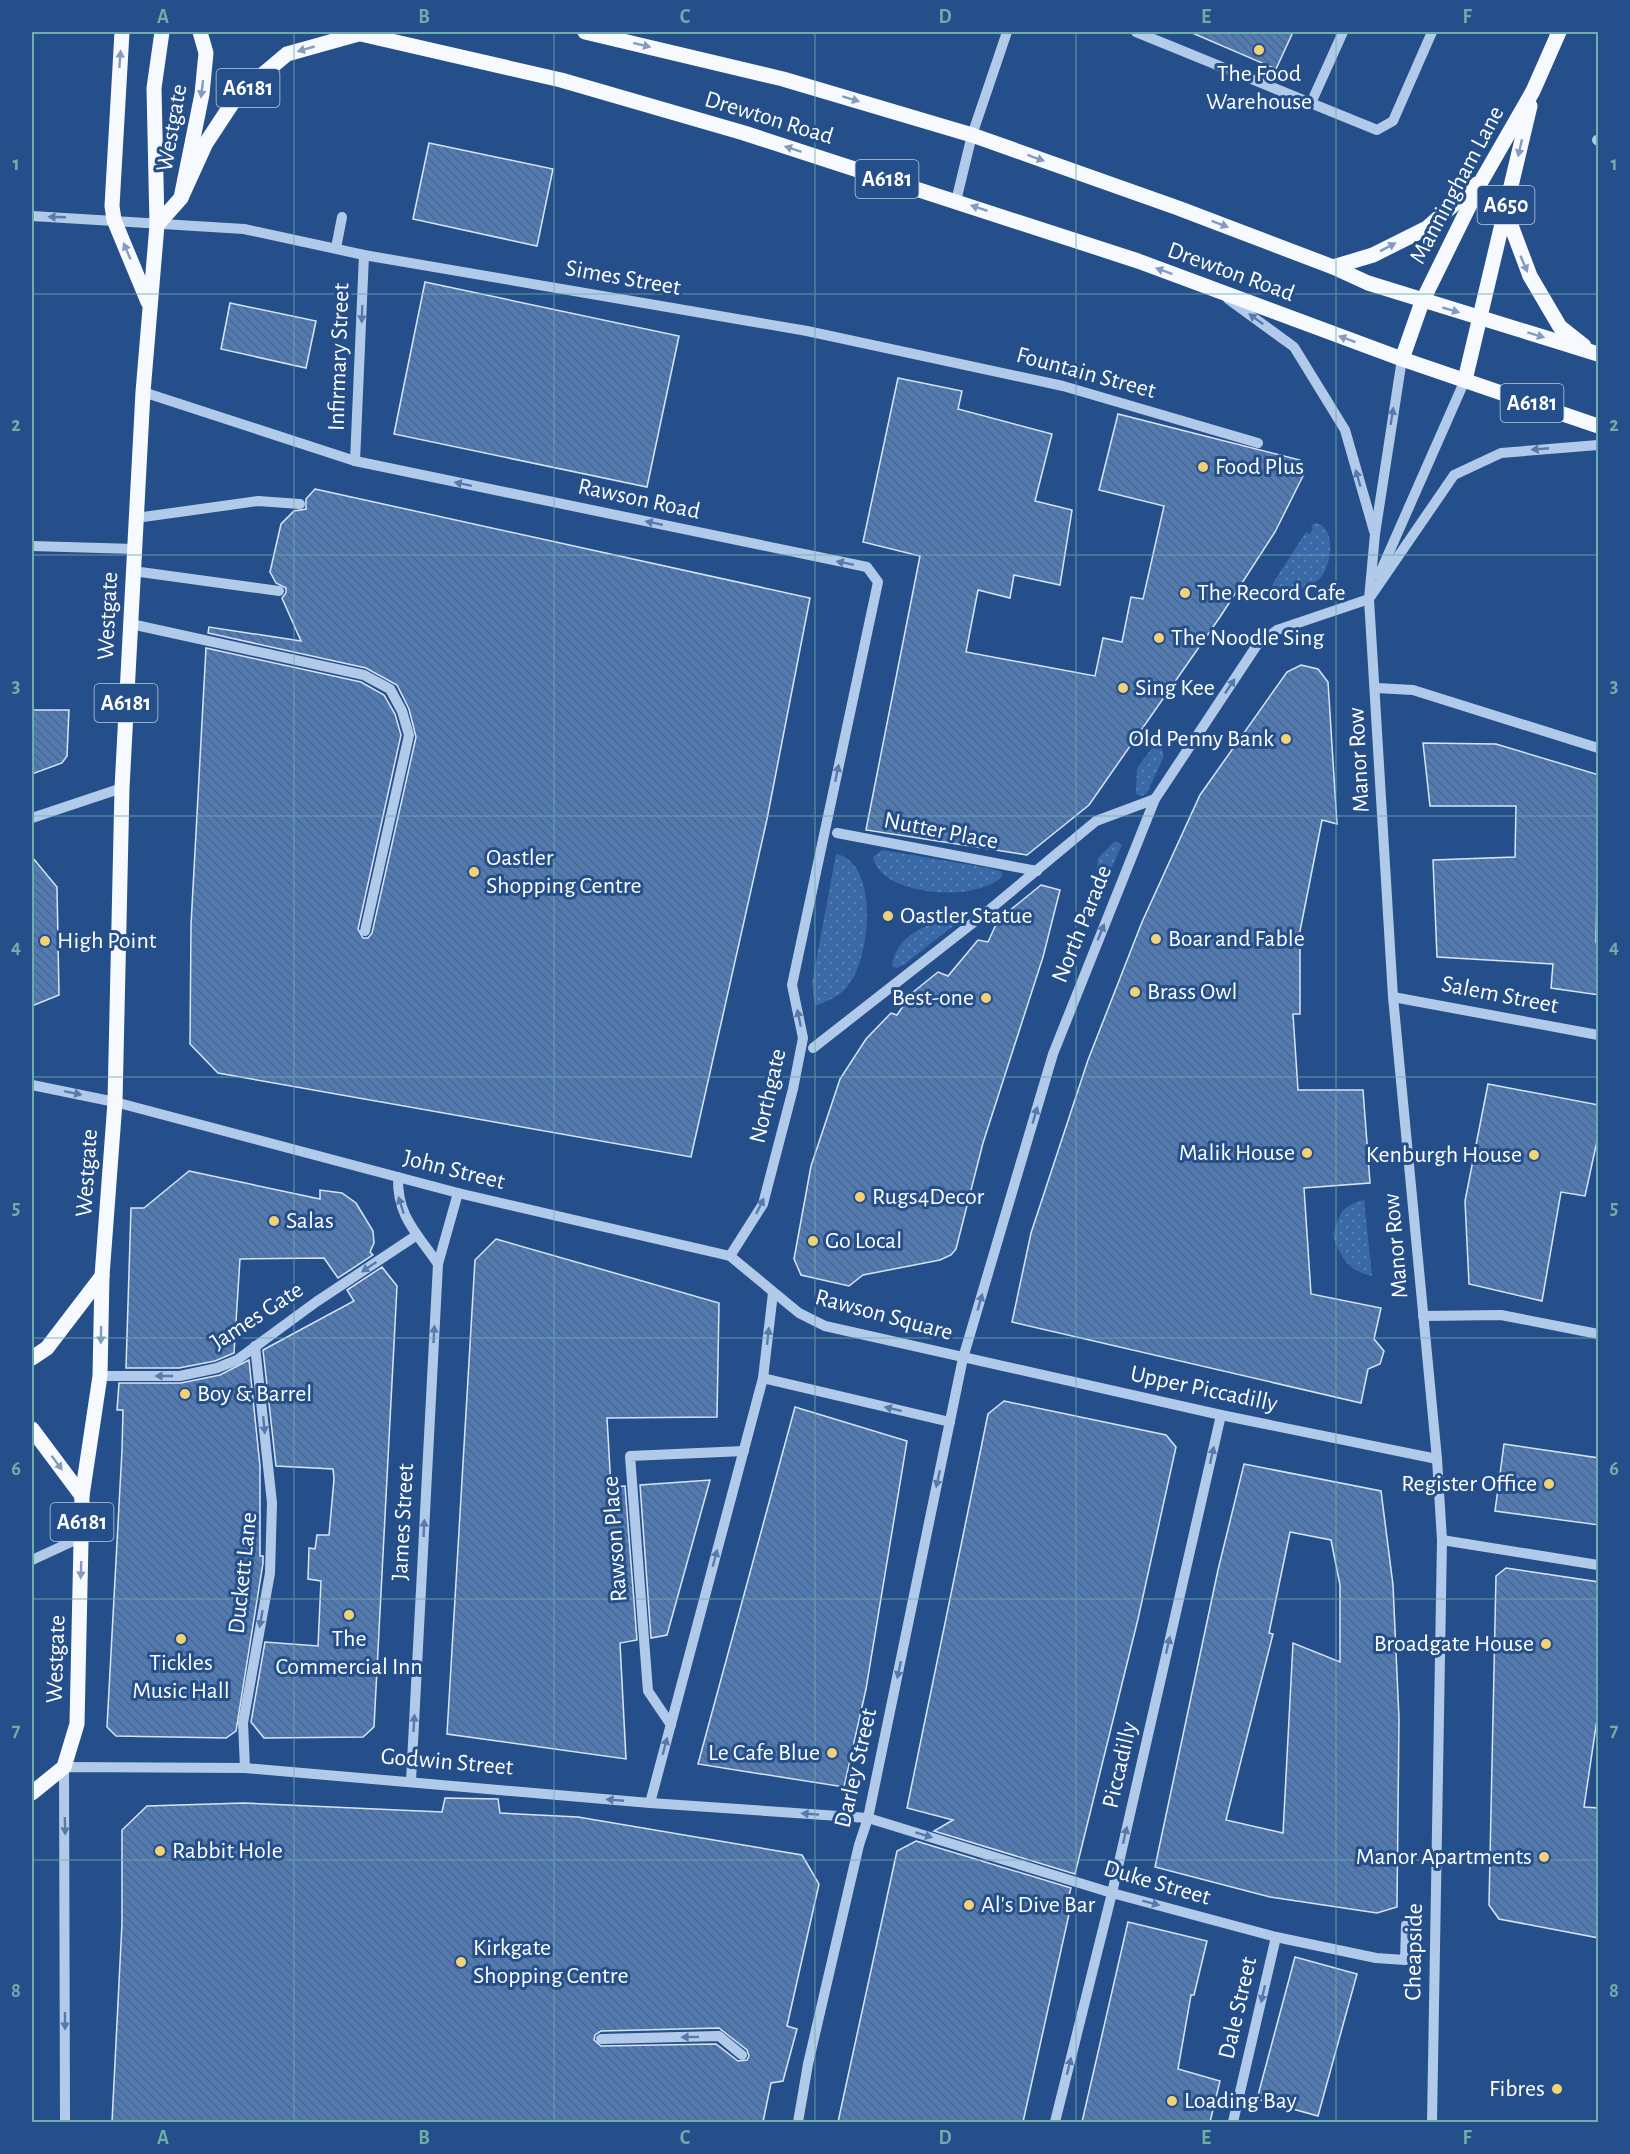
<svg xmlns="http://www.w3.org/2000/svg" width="1630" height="2154" font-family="'Alegreya Sans',sans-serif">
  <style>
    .grass { fill: url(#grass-dots) }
    .building { fill: url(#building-back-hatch); stroke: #d7e5f7; stroke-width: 1.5; fill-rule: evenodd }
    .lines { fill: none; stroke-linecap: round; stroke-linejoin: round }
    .minor { stroke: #b2caea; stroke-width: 10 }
    .major { stroke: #f6f9fe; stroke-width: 15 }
    .oneway { fill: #839cbe }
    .oneway2 { fill: #567aac }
    .grid { fill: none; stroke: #6fada8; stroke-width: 1.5; stroke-opacity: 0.55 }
    .poi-dot { fill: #f3d277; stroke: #254f8a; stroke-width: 2 }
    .labels { text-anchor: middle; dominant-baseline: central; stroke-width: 6; stroke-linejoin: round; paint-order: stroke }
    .shield { fill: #254f8a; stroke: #becadc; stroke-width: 1.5 }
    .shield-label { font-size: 22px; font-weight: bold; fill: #fff }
    .poi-label { font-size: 24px; fill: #fff; stroke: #254f8a; text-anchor: start }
    .street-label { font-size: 24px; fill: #fff; stroke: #254f8a }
    .neatline { fill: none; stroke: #6fada8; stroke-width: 2 }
    .grid-label { font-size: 20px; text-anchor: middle; font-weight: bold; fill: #6fada8 }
  </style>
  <defs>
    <pattern id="grass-dots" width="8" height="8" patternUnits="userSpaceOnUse" patternTransform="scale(1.5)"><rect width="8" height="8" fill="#3a69a7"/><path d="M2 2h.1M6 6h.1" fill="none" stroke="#5880b4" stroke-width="1.8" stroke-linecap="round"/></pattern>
    <pattern id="building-back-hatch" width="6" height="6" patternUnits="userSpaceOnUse" patternTransform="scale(1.5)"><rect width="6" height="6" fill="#527bb3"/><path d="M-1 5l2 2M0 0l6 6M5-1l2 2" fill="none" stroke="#4f6685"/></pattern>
  </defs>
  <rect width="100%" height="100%" fill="#254f8a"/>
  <!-- grass -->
  <g class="grass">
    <path d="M1315,523C1336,525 1332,563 1322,576C1314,586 1295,591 1283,596L1278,595L1272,588L1273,583L1306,532L1310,534L1313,529L1311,526Z"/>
    <path d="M1159,739L1164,756L1147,793L1142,796L1136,794L1137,768Z"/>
    <path d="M1115,841L1122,845L1101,891L1093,897L1098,858Z"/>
    <path d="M882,850L989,868L1002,872V876C979,903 880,897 873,857Z"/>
    <path d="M836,854C880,862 871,961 847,987C840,996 826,1002 815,1006L812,983Z"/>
    <path d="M957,917L958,922L905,964L897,968L892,966C896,933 930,923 957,917Z"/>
    <path d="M1364,1200L1372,1276C1348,1271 1340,1257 1333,1235C1340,1213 1341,1206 1364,1200Z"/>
  </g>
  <!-- building -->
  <g class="building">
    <path d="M1190,32H1293L1276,69Z"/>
    <path d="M429,143L553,169L537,246L413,219Z"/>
    <path d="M425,282L679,336L647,487L394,434Z"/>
    <path d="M230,303L316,321L306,368L221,349Z"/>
    <path d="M898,378L962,391L958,409L1052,434L1035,501L1072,510L1060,585L1014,575L1010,598L978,590L966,652L1095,676L1103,638L1122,642L1131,597L1143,599L1164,506L1099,490L1118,414L1300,460L1304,474L1275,532L1220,617L1089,805L1027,855L866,830L920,556L863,542Z"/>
    <path d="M315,489L810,598L767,819L691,1157L218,1073L190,1044L191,925L206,648L361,682L384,695L395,714L401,735L358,929L363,938H368L372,933L416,737L409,709L397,685L366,668L208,633L209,627L301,641L282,598L286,593V588L276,583L270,572L281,524L294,511L306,509V499Z"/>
    <path d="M1301,665L1318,669L1328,682L1337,824L1322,820L1300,931V1014H1293L1298,1090H1363L1370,1183L1304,1188L1311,1294L1381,1308L1374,1339L1384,1351L1380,1364L1368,1369L1361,1403L1012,1322L1031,1233L1088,1060L1142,922L1200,795L1287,672Z"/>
    <path d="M32,710H69L67,756L62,763L32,774Z"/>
    <path d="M1423,743L1496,744L1599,775L1596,942H1599V995L1551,988L1553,964L1437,957L1433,860L1515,857L1516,806H1430Z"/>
    <path d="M32,857L57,887L59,995L32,1006Z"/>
    <path d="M1041,885L1060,890L1043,957L983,1143L956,1249L951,1255L940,1260L863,1275L849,1286L801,1275L794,1259L811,1166L840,1079L866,1039L891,1013L897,1015L912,993L938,972L948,976L978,940L988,942L998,920Z"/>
    <path d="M1488,1084L1599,1105V1132L1585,1196L1561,1192L1542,1301L1469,1284L1465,1201Z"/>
    <path d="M189,1171L320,1199V1190L342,1193L356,1203L373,1231L374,1243L370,1252L373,1255L338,1278L324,1258L240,1259L234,1353L215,1361L179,1368H126L131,1208H144Z"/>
    <path d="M496,1239L719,1303L717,1417L607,1418L611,1487L625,1486L637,1640L620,1643L626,1759L447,1734L475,1260Z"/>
    <path d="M382,1267L397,1286L374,1727L363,1737L264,1738L251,1722L265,1642L318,1646L321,1581L308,1579L309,1548L315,1549L317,1535H329L334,1479L333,1469L276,1466L263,1350L354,1301L347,1290Z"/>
    <path d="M249,1360L260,1466V1556H263V1563L236,1731L226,1738L116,1736L107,1727L122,1450L123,1410H117L119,1383H181L220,1375Z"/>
    <path d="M1004,1401L1166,1435L1176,1447L1138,1619L1075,1874L934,1831L953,1820L907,1808L988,1414Z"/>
    <path d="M795,1407L907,1441L866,1689L844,1787L698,1764Z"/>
    <path d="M1504,1444L1599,1458V1525L1495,1511Z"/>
    <path d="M1244,1464L1381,1491L1393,1585L1399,1718L1397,1907L1377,1913L1270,1897L1155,1867L1218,1570ZM1290,1532L1331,1540L1340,1585V1662L1293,1643L1283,1833L1226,1820L1273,1634L1269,1633Z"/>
    <path d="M710,1480L667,1635L651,1638L640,1485Z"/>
    <path d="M1506,1568L1599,1582V1706L1584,1807L1599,1808V1938L1499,1919L1489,1905L1496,1576Z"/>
    <path d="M445,1798L498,1799L500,1813L578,1817L802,1855L819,1884L787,2026L797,2029L783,2081L771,2083L763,2122H112L122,1923V1830L147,1806L244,1803L442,1812ZM719,2028L747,2050L749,2056L747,2060L738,2061L716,2044L601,2046L594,2040L595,2035L601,2031Z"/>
    <path d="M916,1841L1071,1888L1069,1895L1073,1896L1023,2122H838L897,1851Z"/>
    <path d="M1128,1922L1207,1941L1194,1995H1191L1178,2069L1220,2081L1210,2122H1082Z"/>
    <path d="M1295,1957L1357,1974L1318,2116L1257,2099Z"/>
  </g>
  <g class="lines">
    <!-- minor -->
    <g class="minor">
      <path d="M1136,32L1377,130L1393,121L1432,32"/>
      <path d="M1311,103L1343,32"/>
      <path d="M1597,140L1598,141"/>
      <path d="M956,201L972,135L1007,32"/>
      <path d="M32,216L244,229L364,255L807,331L1063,386L1258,443"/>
      <path d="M336,248L342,217"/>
      <path d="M1228,299L1294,347L1345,430L1374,531"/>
      <path d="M1402,359L1375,534L1369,599L1393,997L1437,1459L1442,1540L1432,2122"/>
      <path d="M143,392L355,461L867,567L878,582L792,985L803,1038L793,1089L763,1204L730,1256"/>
      <path d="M355,461L364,255"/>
      <path d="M136,518L258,501L300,504"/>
      <path d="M32,546L135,549"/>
      <path d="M133,571L279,591"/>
      <path d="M1379,575L1465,380"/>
      <path d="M1371,596L1454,475L1501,453L1598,445"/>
      <path d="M131,624L364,675L390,689L402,711L409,735L365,931"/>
      <path d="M1376,688L1413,690L1598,748"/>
      <path d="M32,818L122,788"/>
      <path d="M837,833L1037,871"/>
      <path d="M1393,997L1598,1035"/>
      <path d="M813,1048L983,915L1096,821L1155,799"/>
      <path d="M32,1085L115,1102L458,1193L730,1256L799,1313L825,1326L1221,1415L1437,1459"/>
      <path d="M398,1177C397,1217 417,1233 438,1264"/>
      <path d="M1423,1316L1501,1315L1598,1334"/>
      <path d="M100,1376H180L217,1368L237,1360L316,1302L417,1235"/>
      <path d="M763,1378L950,1422"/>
      <path d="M1442,1540L1598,1565"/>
      <path d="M32,1560L82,1537"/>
      <path d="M671,1725L648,1691L630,1456L744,1451"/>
      <path d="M245,1768L243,1723L270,1573L272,1503L255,1346"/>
      <path d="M411,1781L438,1264L458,1193"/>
      <path d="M650,1803L763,1378L773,1293"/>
      <path d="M601,2039L719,2036L742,2055"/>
      <path d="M65,2122L64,1767L245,1768L650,1803L868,1818L1112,1893L1276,1937L1376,1958L1405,1960L1406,1925"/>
      <path d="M798,2122L808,2064L859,1845L868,1818L963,1358L1053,1054L1155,799L1257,645L1277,630L1369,599"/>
      <path d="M1055,2122L1112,1893L1221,1415"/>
      <path d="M1233,2122L1276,1937"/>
    </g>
    <!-- major -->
    <g class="major">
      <path d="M122,32L112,206L114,220L148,302"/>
      <path d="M352,32L561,80L744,133L1138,261L1402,359L1598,426"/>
      <path d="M585,32L783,79L972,135L1178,208L1333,267L1368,283L1598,354"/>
      <path d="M181,198L206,143L237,96L287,54L362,33"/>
      <path d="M1506,212L1530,276L1560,327L1584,346"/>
      <path d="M157,225L181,198L202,94L206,53L200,32"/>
      <path d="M1333,267L1373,255L1427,228L1477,184"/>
      <path d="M1402,359L1422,302L1482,180L1533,91L1559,32"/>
      <path d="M1465,380L1530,106"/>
      <path d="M32,1358L47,1348L102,1276"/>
      <path d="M32,1429L82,1496"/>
      <path d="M32,1793L64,1767L77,1724L82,1496L100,1376L102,1276L115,1102L122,788L143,392L157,225L154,88L162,32"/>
    </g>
  </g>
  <!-- one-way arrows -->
  <defs><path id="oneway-solid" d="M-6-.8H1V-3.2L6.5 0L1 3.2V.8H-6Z" transform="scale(1.5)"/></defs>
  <g class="oneway">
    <use href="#oneway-solid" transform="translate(642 45) rotate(13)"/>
    <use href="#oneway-solid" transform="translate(306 49) rotate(164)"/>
    <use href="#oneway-solid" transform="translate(120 59) rotate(-86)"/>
    <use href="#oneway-solid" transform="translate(202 89) rotate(97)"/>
    <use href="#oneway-solid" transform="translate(851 99) rotate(17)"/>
    <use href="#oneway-solid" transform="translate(1520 148) rotate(103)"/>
    <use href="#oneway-solid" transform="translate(793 149) rotate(-162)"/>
    <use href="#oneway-solid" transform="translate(1036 158) rotate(20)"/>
    <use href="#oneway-solid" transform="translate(979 208) rotate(-162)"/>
    <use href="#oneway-solid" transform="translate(1220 224) rotate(21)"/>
    <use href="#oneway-solid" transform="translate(1388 247) rotate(-27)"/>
    <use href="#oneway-solid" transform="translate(127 251) rotate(-113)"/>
    <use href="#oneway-solid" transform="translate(1524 264) rotate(67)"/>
    <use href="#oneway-solid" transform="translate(1164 271) rotate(-160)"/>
    <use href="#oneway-solid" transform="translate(1451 310) rotate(16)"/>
    <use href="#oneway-solid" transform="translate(1536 335) rotate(17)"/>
    <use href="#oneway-solid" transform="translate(1347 339) rotate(-160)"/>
    <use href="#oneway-solid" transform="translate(101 1335) rotate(91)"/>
    <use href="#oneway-solid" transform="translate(57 1463) rotate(53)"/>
    <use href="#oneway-solid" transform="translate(81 1570) rotate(92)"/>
  </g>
  <g class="oneway2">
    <use href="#oneway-solid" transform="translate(57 217) rotate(-178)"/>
    <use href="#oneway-solid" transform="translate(362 314) rotate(92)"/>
    <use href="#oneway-solid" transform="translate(1256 319) rotate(-144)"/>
    <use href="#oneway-solid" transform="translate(1392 416) rotate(-81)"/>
    <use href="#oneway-solid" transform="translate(1540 449) rotate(175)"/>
    <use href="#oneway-solid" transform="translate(1358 478) rotate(-106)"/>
    <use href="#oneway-solid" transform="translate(463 484) rotate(-168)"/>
    <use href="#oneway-solid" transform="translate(654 523) rotate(-168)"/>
    <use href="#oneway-solid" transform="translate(845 563) rotate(-168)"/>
    <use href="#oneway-solid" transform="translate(1230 686) rotate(-56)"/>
    <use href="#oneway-solid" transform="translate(837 773) rotate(-78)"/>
    <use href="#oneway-solid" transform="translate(1101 932) rotate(-68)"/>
    <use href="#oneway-solid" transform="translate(799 1018) rotate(-102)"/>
    <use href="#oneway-solid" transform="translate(73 1093) rotate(12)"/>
    <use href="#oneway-solid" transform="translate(1035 1115) rotate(-74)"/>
    <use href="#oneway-solid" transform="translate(401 1205) rotate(-108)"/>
    <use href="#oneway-solid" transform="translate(760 1206) rotate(-64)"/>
    <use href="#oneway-solid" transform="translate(369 1267) rotate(146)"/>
    <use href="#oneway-solid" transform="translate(980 1302) rotate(-74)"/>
    <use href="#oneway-solid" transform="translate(434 1334) rotate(-87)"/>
    <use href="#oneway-solid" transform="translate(768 1336) rotate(-84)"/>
    <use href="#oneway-solid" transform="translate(164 1376) rotate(-180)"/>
    <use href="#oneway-solid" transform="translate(893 1409) rotate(-167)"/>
    <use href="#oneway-solid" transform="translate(264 1425) rotate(84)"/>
    <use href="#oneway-solid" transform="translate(1212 1455) rotate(-77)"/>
    <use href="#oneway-solid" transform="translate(938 1479) rotate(102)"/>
    <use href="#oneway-solid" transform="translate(424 1528) rotate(-87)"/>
    <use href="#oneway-solid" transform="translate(715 1558) rotate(-75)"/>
    <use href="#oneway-solid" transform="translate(261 1619) rotate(100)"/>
    <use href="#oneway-solid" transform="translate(1168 1645) rotate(-77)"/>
    <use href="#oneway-solid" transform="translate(899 1670) rotate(102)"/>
    <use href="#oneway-solid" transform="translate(414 1723) rotate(-87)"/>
    <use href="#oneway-solid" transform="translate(665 1746) rotate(-75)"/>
    <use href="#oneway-solid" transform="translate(615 1800) rotate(-175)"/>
    <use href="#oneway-solid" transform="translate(810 1814) rotate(-176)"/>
    <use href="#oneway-solid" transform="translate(65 1826) rotate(89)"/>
    <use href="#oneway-solid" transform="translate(924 1835) rotate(17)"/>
    <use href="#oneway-solid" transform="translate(1125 1835) rotate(-77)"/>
    <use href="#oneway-solid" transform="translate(1151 1903) rotate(15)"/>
    <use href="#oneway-solid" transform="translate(1263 1994) rotate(103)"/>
    <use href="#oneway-solid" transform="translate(65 2021) rotate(90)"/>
    <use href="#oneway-solid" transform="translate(690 2037) rotate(179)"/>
    <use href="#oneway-solid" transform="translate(1069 2066) rotate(-76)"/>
  </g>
  <!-- grid -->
  <path class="grid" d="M294,32V2122M554,32V2122M815,32V2122M1076,32V2122M1336,32V2122M32,294H1598M32,555H1598M32,816H1598M32,1077H1598M32,1338H1598M32,1599H1598M32,1860H1598"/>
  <!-- markers -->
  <g class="poi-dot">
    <circle cx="1259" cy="50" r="6"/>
    <circle cx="1203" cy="467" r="6"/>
    <circle cx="1185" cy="593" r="6"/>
    <circle cx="1159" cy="638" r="6"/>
    <circle cx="1123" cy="688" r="6"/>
    <circle cx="1286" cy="739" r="6"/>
    <circle cx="474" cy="872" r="6"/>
    <circle cx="888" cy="916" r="6"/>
    <circle cx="1156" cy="939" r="6"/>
    <circle cx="45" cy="941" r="6"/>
    <circle cx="1135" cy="992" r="6"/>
    <circle cx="986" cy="998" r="6"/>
    <circle cx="1307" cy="1153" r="6"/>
    <circle cx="1534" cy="1155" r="6"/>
    <circle cx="860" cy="1197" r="6"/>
    <circle cx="274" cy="1221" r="6"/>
    <circle cx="813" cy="1241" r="6"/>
    <circle cx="185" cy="1394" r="6"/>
    <circle cx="1549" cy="1484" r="6"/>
    <circle cx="349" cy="1615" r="6"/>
    <circle cx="181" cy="1639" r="6"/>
    <circle cx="1546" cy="1644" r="6"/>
    <circle cx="832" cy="1753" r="6"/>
    <circle cx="160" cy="1851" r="6"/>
    <circle cx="1544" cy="1857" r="6"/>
    <circle cx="969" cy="1905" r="6"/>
    <circle cx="461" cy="1962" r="6"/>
    <circle cx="1557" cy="2089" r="6"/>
    <circle cx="1172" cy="2101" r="6"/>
  </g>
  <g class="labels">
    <!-- shield labels -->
    <g class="shield">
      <rect x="216.5" y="69" width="63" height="38" rx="4.5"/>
      <rect x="855.5" y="160" width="63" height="38" rx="4.5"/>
      <rect x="1477.5" y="186" width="57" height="38" rx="4.5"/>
      <rect x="1500.5" y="384" width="63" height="38" rx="4.5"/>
      <rect x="94.5" y="684" width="63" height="38" rx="4.5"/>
      <rect x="50.5" y="1503" width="63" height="38" rx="4.5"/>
    </g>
    <g class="shield-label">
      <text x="248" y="88">A6181</text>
      <text x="887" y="179">A6181</text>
      <text x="1506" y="205">A650</text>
      <text x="1532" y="403">A6181</text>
      <text x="126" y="703">A6181</text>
      <text x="82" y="1522">A6181</text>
    </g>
    <!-- poi labels -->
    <g class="poi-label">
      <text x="1259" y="74" text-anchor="middle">The Food<tspan x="1259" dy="28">Warehouse</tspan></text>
      <text x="1215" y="467">Food Plus</text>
      <text x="1197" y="593">The Record Cafe</text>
      <text x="1171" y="638">The Noodle Sing</text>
      <text x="1135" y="688">Sing Kee</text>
      <text x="1274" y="739" text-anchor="end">Old Penny Bank</text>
      <text x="486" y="858">Oastler<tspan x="486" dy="28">Shopping Centre</tspan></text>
      <text x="900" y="916">Oastler Statue</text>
      <text x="1168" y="939">Boar and Fable</text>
      <text x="57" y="941">High Point</text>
      <text x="1147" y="992">Brass Owl</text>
      <text x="974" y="998" text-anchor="end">Best-one</text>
      <text x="1295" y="1153" text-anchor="end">Malik House</text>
      <text x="1522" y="1155" text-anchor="end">Kenburgh House</text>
      <text x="872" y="1197">Rugs4Decor</text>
      <text x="286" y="1221">Salas</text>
      <text x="825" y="1241">Go Local</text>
      <text x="197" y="1394">Boy &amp; Barrel</text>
      <text x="1537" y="1484" text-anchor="end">Register Office</text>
      <text x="349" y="1639" text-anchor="middle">The<tspan x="349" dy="28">Commercial Inn</tspan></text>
      <text x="1534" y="1644" text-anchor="end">Broadgate House</text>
      <text x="181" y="1663" text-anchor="middle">Tickles<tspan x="181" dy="28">Music Hall</tspan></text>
      <text x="820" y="1753" text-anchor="end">Le Cafe Blue</text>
      <text x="172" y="1851">Rabbit Hole</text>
      <text x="1532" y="1857" text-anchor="end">Manor Apartments</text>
      <text x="981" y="1905">Al's Dive Bar</text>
      <text x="473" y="1948">Kirkgate<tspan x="473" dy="28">Shopping Centre</tspan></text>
      <text x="1545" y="2089" text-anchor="end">Fibres</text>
      <text x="1184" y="2101">Loading Bay</text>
    </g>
    <!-- street labels -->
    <g class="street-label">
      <text transform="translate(769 118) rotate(17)">Drewton Road</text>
      <text transform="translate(172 128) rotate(-80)">Westgate</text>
      <text transform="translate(1457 185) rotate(-62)">Manningham Lane</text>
      <text transform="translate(1231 272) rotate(20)">Drewton Road</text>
      <text transform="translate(623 278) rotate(10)">Simes Street</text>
      <text transform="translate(339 357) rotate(-88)">Infirmary Street</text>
      <text transform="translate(1086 373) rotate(15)">Fountain Street</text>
      <text transform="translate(639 499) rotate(12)">Rawson Road</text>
      <text transform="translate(108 616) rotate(-87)">Westgate</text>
      <text transform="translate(1359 760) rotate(-93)">Manor Row</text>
      <text transform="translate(941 831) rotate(11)">Nutter Place</text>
      <text transform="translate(1082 924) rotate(-68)">North Parade</text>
      <text transform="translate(1500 995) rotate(11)">Salem Street</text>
      <text transform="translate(768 1096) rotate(-77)">Northgate</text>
      <text transform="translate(454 1170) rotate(14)">John Street</text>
      <text transform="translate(87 1173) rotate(-86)">Westgate</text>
      <text transform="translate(1396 1246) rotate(-95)">Manor Row</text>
      <text transform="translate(884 1315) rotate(15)">Rawson Square</text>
      <text transform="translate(257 1316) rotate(-33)">James Gate</text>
      <text transform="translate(1204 1389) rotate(12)">Upper Piccadilly</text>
      <text transform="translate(403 1522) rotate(-87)">James Street</text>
      <text transform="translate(615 1539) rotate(-94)">Rawson Place</text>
      <text transform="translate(243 1573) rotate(-84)">Duckett Lane</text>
      <text transform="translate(56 1659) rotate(-88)">Westgate</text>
      <text transform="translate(447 1762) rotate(5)">Godwin Street</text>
      <text transform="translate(1120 1765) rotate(-77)">Piccadilly</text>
      <text transform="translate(856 1768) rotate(-77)">Darley Street</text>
      <text transform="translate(1157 1883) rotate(16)">Duke Street</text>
      <text transform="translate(1414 1952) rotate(-89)">Cheapside</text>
      <text transform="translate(1238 2008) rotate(-77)">Dale Street</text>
    </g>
  </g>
  <!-- border -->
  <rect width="1630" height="2154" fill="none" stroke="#254f8a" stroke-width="66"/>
  <rect x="33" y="33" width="1564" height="2088" class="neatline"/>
  <g class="grid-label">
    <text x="163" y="23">A</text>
    <text x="424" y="23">B</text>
    <text x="685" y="23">C</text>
    <text x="945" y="23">D</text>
    <text x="1206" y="23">E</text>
    <text x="1467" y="23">F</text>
    <text x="16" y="170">1</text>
    <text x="1614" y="170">1</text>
    <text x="16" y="431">2</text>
    <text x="1614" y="431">2</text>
    <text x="16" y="692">3</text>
    <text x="1614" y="692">3</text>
    <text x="16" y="953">4</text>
    <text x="1614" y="953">4</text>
    <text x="16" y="1214">5</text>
    <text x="1614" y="1214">5</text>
    <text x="16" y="1475">6</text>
    <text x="1614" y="1475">6</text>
    <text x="16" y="1736">7</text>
    <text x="1614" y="1736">7</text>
    <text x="16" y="1997">8</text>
    <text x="1614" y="1997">8</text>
    <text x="163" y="2144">A</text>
    <text x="424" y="2144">B</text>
    <text x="685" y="2144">C</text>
    <text x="945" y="2144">D</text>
    <text x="1206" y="2144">E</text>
    <text x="1467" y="2144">F</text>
  </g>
</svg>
